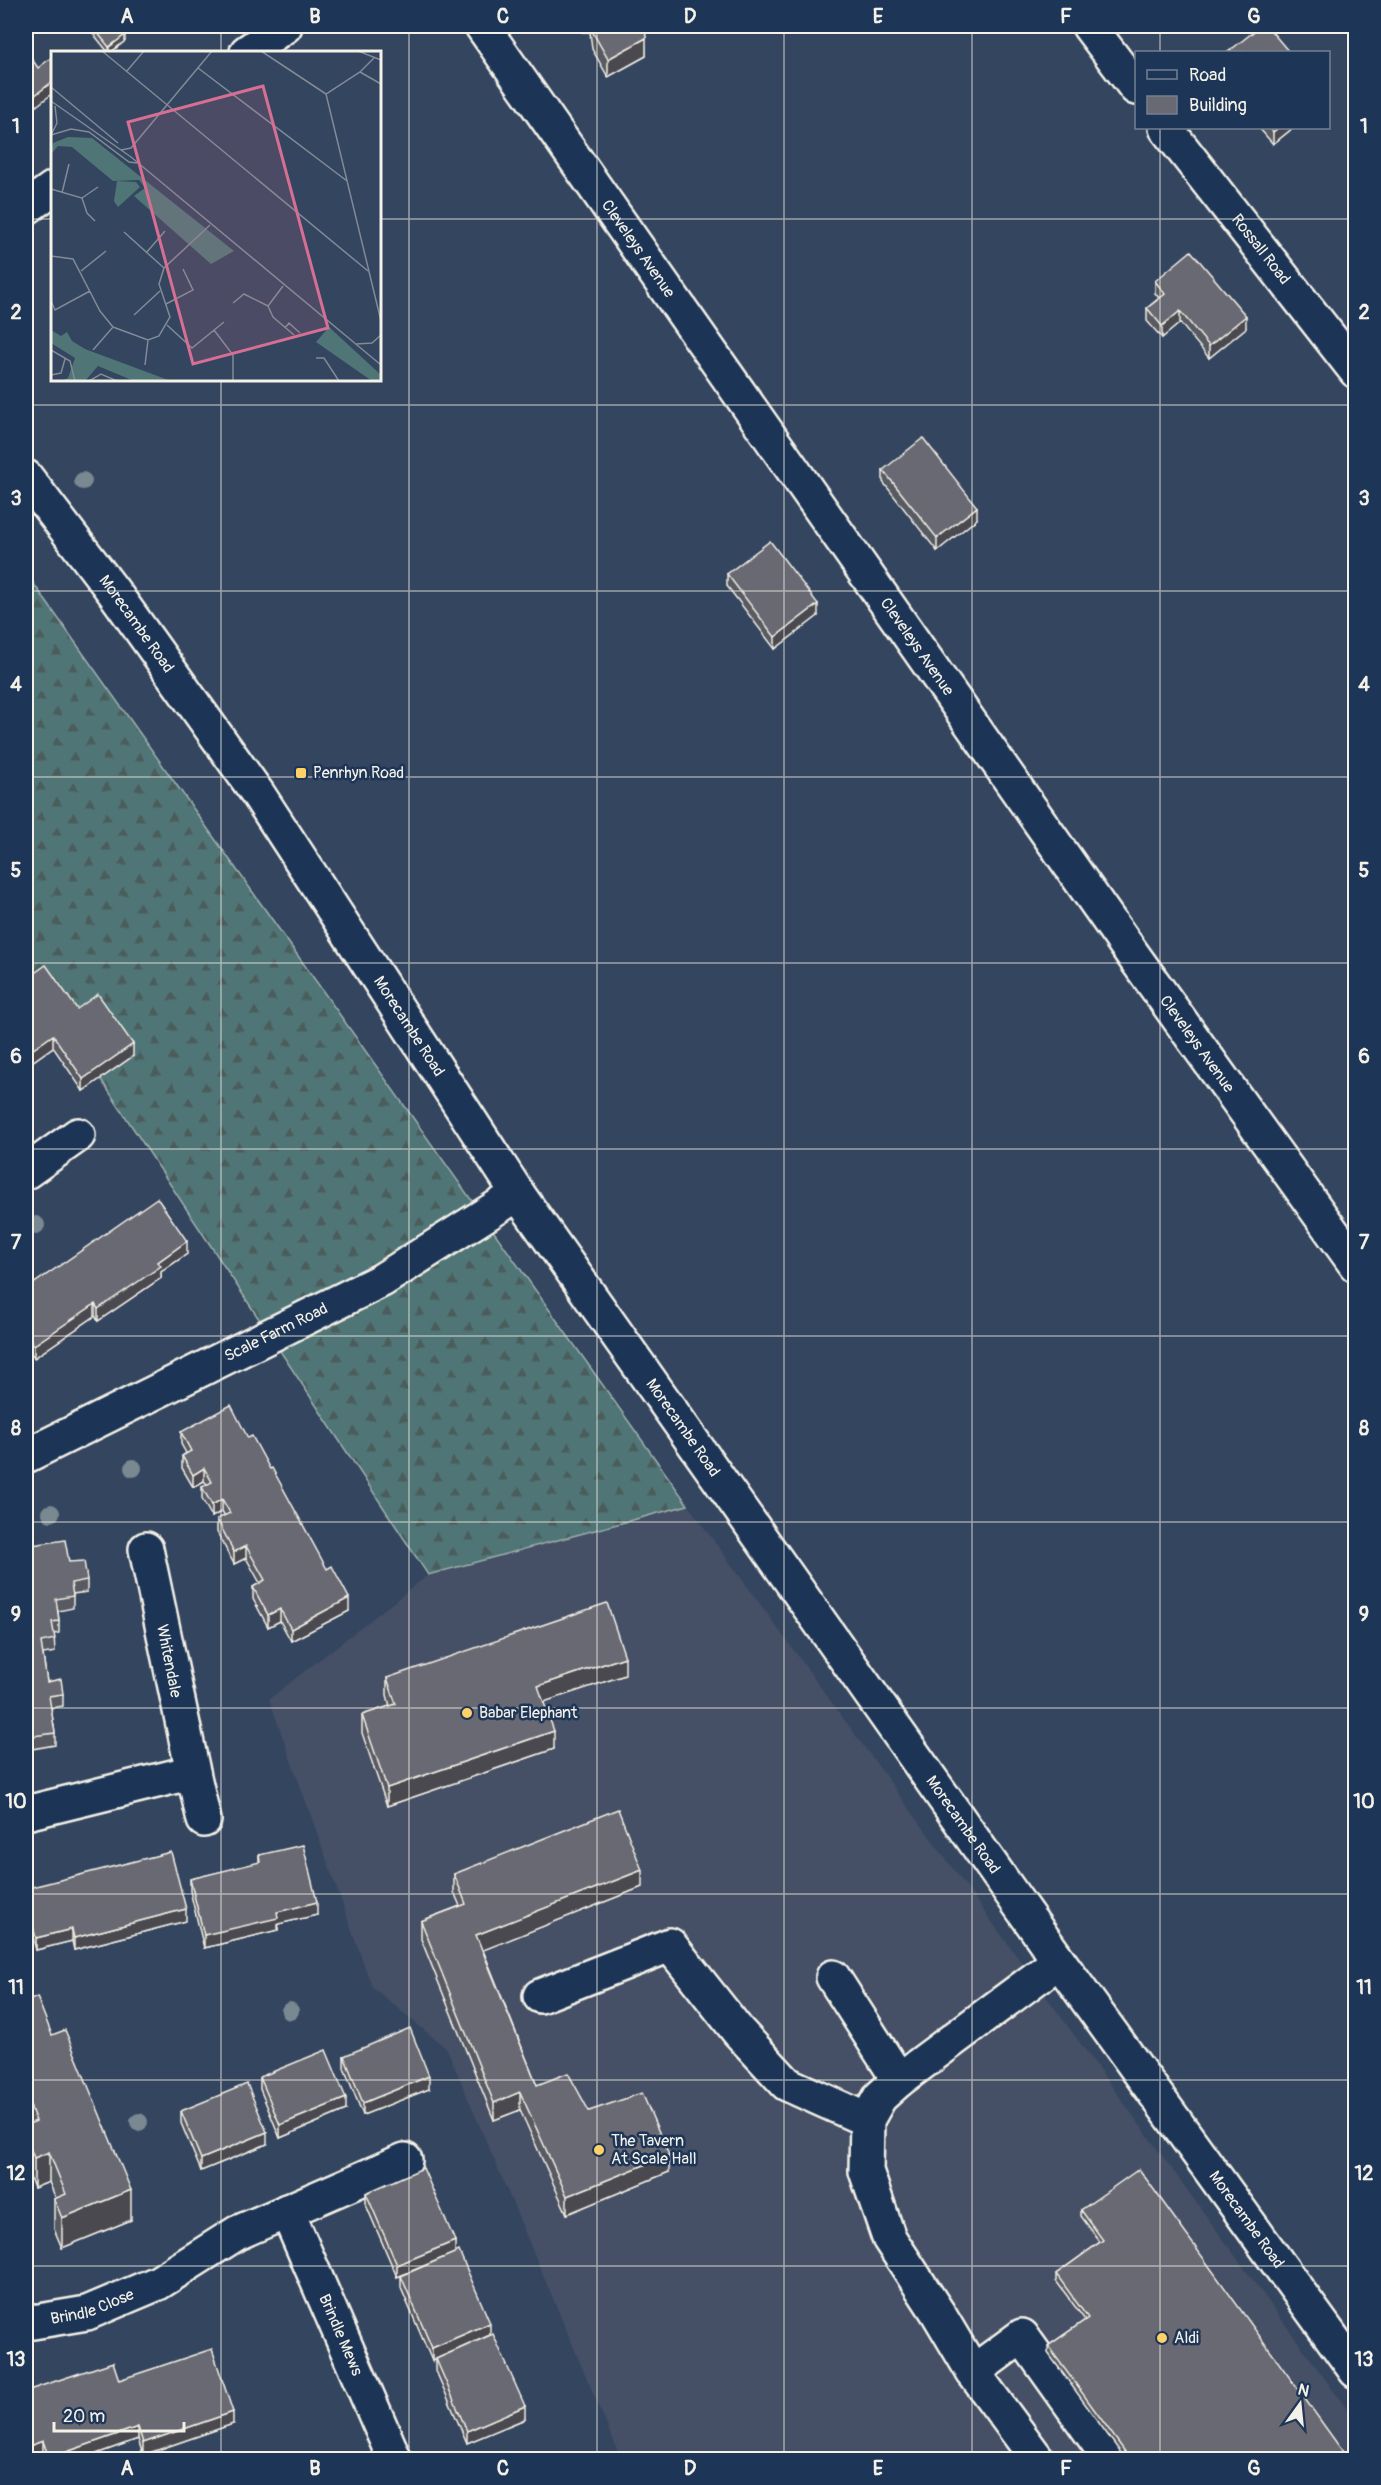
<svg xmlns="http://www.w3.org/2000/svg" width="1381" height="2485" font-family="Pangolin,sans-serif">
  <style>
    .built { fill: #445065 }
    .forest { fill: url(#forest-firs); stroke: #a2b3af; stroke-width: 1.5 }
    .lines { fill: none; stroke-linecap: round; stroke-linejoin: round }
    .minor-casing { stroke: #f4f1e8; stroke-width: 38 }
    .major-casing { stroke: #f4f1e8; stroke-width: 38 }
    .minor { stroke: #1d3557; stroke-width: 33 }
    .major { stroke: #1d3557; stroke-width: 33 }
    .tree { fill: #798891 }
    .wall { fill: #595a62; stroke: #f4f1e8; stroke-width: 1.5 }
    .shaded-wall { fill: #494a50; stroke: #f4f1e8; stroke-width: 1.5 }
    .building { fill: #686972; stroke: #f4f1e8; stroke-width: 1.5 }
    .grid { fill: none; stroke: #f4f1e8; stroke-width: 1.5; stroke-opacity: 0.55 }
    .poi-dot { fill: #ffd166; stroke: #1d3557; stroke-width: 2 }
    .labels { text-anchor: middle; dominant-baseline: central; stroke-width: 5; stroke-linejoin: round; paint-order: stroke }
    .street-label { font-size: 16px; fill: #f4f1e8; stroke: #1d3557 }
    .poi-label { font-size: 16px; fill: #f4f1e8; stroke: #1d3557; text-anchor: start }
    .inset-road { fill: none; stroke: #818a96; stroke-width: 1.5 }
    .view { fill: #d66f93; fill-opacity: 0.15; stroke: #d66f93; stroke-width: 3 }
    .inset-edge { fill: none; stroke: #f4f1e8; stroke-width: 3 }
    .neatline { fill: none; stroke: #f4f1e8; stroke-width: 2 }
    .grid-label { font-size: 20px; text-anchor: middle; font-weight: bold; fill: #f4f1e8 }
  </style>
  <defs>
    <pattern id="forest-firs" width="22" height="20" patternUnits="userSpaceOnUse" patternTransform="scale(1.5)"><rect width="22" height="20" fill="#4f7576"/><path d="M5 1l3.5 6h-7zM16 11l3.5 6h-7z" fill="#4c5c5c"/></pattern>
  </defs>
  <rect width="100%" height="100%" fill="#34455f"/>
  <filter id="ink" filterUnits="userSpaceOnUse"><feTurbulence type="fractalNoise" baseFrequency=".0167" numOctaves="2"/><feDisplacementMap in="SourceGraphic" scale="12" xChannelSelector="R" yChannelSelector="G"/><feConvolveMatrix kernelMatrix="1 2 1 2 8 2 1 2 1" color-interpolation-filters="sRGB"/></filter>
  <g filter="url(#ink)">
    <!-- built -->
    <path class="built" d="M688,1505L1355,2420V2459H621L447,2049L372,1987L269,1699L428,1575Z"/>
    <!-- forest -->
    <path class="forest" d="M26,573L688,1505L428,1575L26,966Z"/>
    <g class="lines">
      <defs>
        <g id="minor">
          <path id="s1" d="M482,26L1133,955L1356,1265"/>
          <path d="M1089,26L1136,88"/>
          <path d="M247,52L285,26"/>
          <path id="s2" d="M1166,128L1356,371"/>
          <path d="M26,208L52,189"/>
          <path d="M26,1172L78,1135"/>
          <path id="s3" d="M26,1456L382,1280L518,1194"/>
          <path d="M193,1772L204,1820"/>
          <path d="M26,1813L193,1772L146,1549"/>
          <path d="M833,1977L899,2080"/>
          <path d="M540,1996L670,1945L738,2031L787,2084L867,2120"/>
          <path id="s4" d="M287,2211L395,2460"/>
          <path id="s5" d="M26,2319L33,2322L87,2313L158,2283L237,2233L405,2160"/>
          <path d="M973,2372L1022,2336L1109,2458"/>
          <path d="M1038,2460L973,2372L938,2313L889,2238L866,2171L867,2120L880,2097L899,2080L1059,1961"/>
        </g>
        <g id="major">
          <path id="s6" d="M26,477L113,591L258,794L518,1194L1059,1961L1356,2371"/>
        </g>
      </defs>
      <!-- minor casing -->
      <use href="#minor" class="minor-casing"/>
      <!-- major casing -->
      <use href="#major" class="major-casing"/>
      <!-- minor -->
      <use href="#minor" class="minor"/>
      <!-- major -->
      <use href="#major" class="major"/>
    </g>
    <!-- trees -->
    <g class="tree">
      <circle cx="83" cy="481" r="9"/>
      <circle cx="36" cy="1225" r="9"/>
      <circle cx="133" cy="1468" r="9"/>
      <circle cx="51" cy="1513" r="9"/>
      <circle cx="290" cy="2011" r="9"/>
      <circle cx="139" cy="2122" r="9"/>
    </g>
    <!-- wall -->
    <g class="wall">
      <path d="M87,26H117L125,41L111,52H108Z"/>
      <path d="M135,26H148L139,32Z"/>
      <path d="M582,26H645L646,56L608,77L592,49L590,32H582Z"/>
      <path d="M1259,128H1293L1273,144Z"/>
      <path d="M1155,281L1246,328L1209,358L1180,323L1162,338L1147,321V308L1159,298L1155,293Z"/>
      <path d="M883,470L977,519L937,551L883,482Z"/>
      <path d="M727,574L818,616L775,649L727,586Z"/>
      <path d="M26,979L77,1009L133,1056L83,1091L53,1047L29,1064L26,1060Z"/>
      <path d="M187,1254L161,1272V1278L98,1321L95,1316L34,1358L26,1345V1289Z"/>
      <path d="M181,1432L248,1438L349,1611L291,1641L280,1621L268,1627L253,1599V1587L260,1583L246,1558L234,1564L217,1532V1519L225,1516L222,1511L212,1517L202,1499V1487L207,1484L204,1481L193,1487L182,1468V1456L186,1453L181,1444Z"/>
      <path d="M26,1546L69,1562L87,1580V1592L73,1594V1608L58,1611L59,1621V1633L54,1634L55,1652L43,1654L47,1682L63,1694V1706L51,1708L55,1733V1745L26,1750Z"/>
      <path d="M625,1675L543,1702L554,1749L387,1806L362,1733V1715L390,1706L387,1695V1678Z"/>
      <path d="M259,1855L317,1915L278,1924V1930L204,1948L190,1891V1879L259,1863Z"/>
      <path d="M454,1874L642,1887L483,1950L537,2085L589,2111L669,2172L567,2214L520,2110L494,2120L421,1939V1921L460,1906L454,1892Z"/>
      <path d="M28,1888L186,1921L74,1950L72,1941L36,1950L31,1931Z"/>
      <path d="M26,2002L52,2035L131,2220L62,2248L54,2229V2199H56L49,2182L34,2188L26,2167Z"/>
      <path d="M344,2056L429,2089L363,2115L344,2068Z"/>
      <path d="M260,2077L346,2110L280,2138L260,2089Z"/>
      <path d="M181,2111L267,2144L201,2171L181,2123Z"/>
      <path d="M366,2193L455,2241L432,2361L401,2288V2276L418,2268L397,2277L366,2205Z"/>
      <path d="M1081,2210L1349,2460H1126L1048,2353V2346L1085,2320L1056,2281V2274L1100,2242L1081,2216Z"/>
      <path d="M436,2359L525,2419L467,2443L436,2371Z"/>
      <path d="M26,2379L29,2390L119,2380L233,2424L143,2455L138,2439L79,2460H45L43,2453L26,2459Z"/>
    </g>
    <!-- shaded-wall -->
    <g class="shaded-wall">
      <path d="M139,26H148L139,32Z"/>
      <path d="M125,35V41L111,52H109V47Z"/>
      <path d="M646,38V56L608,77V59Z"/>
      <path d="M52,82V94L26,114V102Z"/>
      <path d="M1278,128H1293L1273,144V132Z"/>
      <path d="M1180,311V323L1162,338V326Z"/>
      <path d="M1246,316V328L1209,358V346Z"/>
      <path d="M977,507V519L937,551V538Z"/>
      <path d="M818,604V616L775,649V637Z"/>
      <path d="M53,1035V1047L29,1064V1052Z"/>
      <path d="M133,1044V1056L83,1091V1079Z"/>
      <path d="M187,1241V1254L161,1272V1278L98,1321V1309L158,1262Z"/>
      <path d="M95,1304V1316L34,1358V1345Z"/>
      <path d="M204,1468V1481L193,1487V1475Z"/>
      <path d="M222,1499V1511L212,1517V1505Z"/>
      <path d="M246,1546V1558L234,1564V1552Z"/>
      <path d="M349,1598V1611L291,1641V1629Z"/>
      <path d="M280,1609V1621L268,1627V1615Z"/>
      <path d="M625,1657V1675L538,1704V1686Z"/>
      <path d="M554,1731V1749L387,1806V1788Z"/>
      <path d="M642,1870V1887L476,1953V1935Z"/>
      <path d="M317,1902V1915L278,1924V1930L204,1948V1935L277,1912Z"/>
      <path d="M186,1909V1921L74,1950V1938Z"/>
      <path d="M31,1919V1931L26,1932V1920Z"/>
      <path d="M72,1929V1941L36,1950V1938Z"/>
      <path d="M429,2076V2089L363,2115V2103Z"/>
      <path d="M520,2092V2110L494,2120V2103Z"/>
      <path d="M346,2098V2110L280,2138V2125Z"/>
      <path d="M267,2132V2144L201,2171V2159Z"/>
      <path d="M49,2152V2182L34,2188V2158Z"/>
      <path d="M669,2155V2172L567,2214V2196Z"/>
      <path d="M131,2190V2220L62,2248V2218Z"/>
      <path d="M455,2241V2253L397,2277V2265Z"/>
      <path d="M490,2323V2335L432,2361V2348Z"/>
      <path d="M525,2406V2419L467,2443V2431Z"/>
      <path d="M233,2412V2424L143,2455V2443Z"/>
      <path d="M138,2427V2439L79,2460H49V2458Z"/>
      <path d="M43,2441V2453L26,2459V2447Z"/>
    </g>
    <!-- building -->
    <g class="building">
      <path d="M92,26H117L125,35L109,47Z"/>
      <path d="M591,26H645L646,38L608,59L592,31Z"/>
      <path d="M1261,26H1267L1289,52H1228Z"/>
      <path d="M26,50L38,68L52,57V82L26,102Z"/>
      <path d="M1270,128H1278L1273,132Z"/>
      <path d="M1191,251L1246,316L1209,346L1180,311L1162,326L1147,308L1165,294L1155,281Z"/>
      <path d="M923,438L977,507L937,538L883,470Z"/>
      <path d="M770,541L818,604L775,637L727,574Z"/>
      <path d="M46,965L77,1009L98,994L133,1044L83,1079L53,1035L29,1052L26,1047V979Z"/>
      <path d="M157,1198L187,1241L158,1262L161,1266L98,1309L95,1304L34,1345L26,1332V1289Z"/>
      <path d="M231,1405L248,1438L252,1436L270,1469L272,1468L327,1569L332,1566L349,1598L291,1629L280,1609L268,1615L253,1587L265,1580L246,1546L234,1552L217,1519L230,1513L222,1499L212,1505L202,1487L212,1482L204,1468L193,1475L182,1456L191,1451L181,1432Z"/>
      <path d="M65,1540L69,1562L84,1561L87,1580L71,1583L73,1596L56,1599L59,1621L52,1622L55,1639L41,1642L47,1682L61,1679L63,1694L49,1696L55,1733L26,1737V1546Z"/>
      <path d="M607,1603L625,1657L538,1686L554,1731L387,1788L362,1715L396,1704L387,1678Z"/>
      <path d="M618,1809L642,1870L476,1935L537,2085L568,2073L589,2111L642,2093L669,2155L567,2196L520,2092L494,2103L421,1921L466,1904L454,1874Z"/>
      <path d="M303,1845L317,1902L277,1912L278,1918L204,1935L190,1879L260,1862L259,1855Z"/>
      <path d="M171,1852L186,1909L74,1938L72,1929L36,1938L31,1919L26,1920V1880L28,1888Z"/>
      <path d="M37,1997L52,2035L65,2030L131,2190L62,2218L54,2199L66,2194L49,2152L34,2158L26,2137V2125L36,2121L26,2096V2002Z"/>
      <path d="M410,2028L429,2076L363,2103L344,2056Z"/>
      <path d="M326,2050L346,2098L280,2125L260,2077Z"/>
      <path d="M247,2084L267,2132L201,2159L181,2111Z"/>
      <path d="M423,2168L455,2241L397,2265L366,2193Z"/>
      <path d="M1139,2169L1349,2460H1131L1048,2346L1088,2318L1056,2274L1103,2240L1081,2210Z"/>
      <path d="M459,2251L490,2323L432,2348L401,2276Z"/>
      <path d="M493,2334L525,2406L467,2431L436,2359Z"/>
      <path d="M212,2349L233,2412L143,2443L138,2427L49,2458L43,2441L26,2447V2379L29,2390L113,2362L119,2380Z"/>
    </g>
  </g>
  <!-- grid -->
  <path class="grid" d="M221,26V52M409,26V2460M597,26V2460M784,26V2460M972,26V2460M1160,26V52M1160,128V2460M26,219H52M380,219H1356M221,380V2460M26,405H1356M26,591H1356M26,777H1356M26,963H1356M26,1149H1356M26,1336H1356M26,1522H1356M26,1708H1356M26,1894H1356M26,2080H1356M26,2266H1356"/>
  <!-- markers -->
  <g class="poi-dot">
    <rect x="295" y="767" width="12" height="12" rx="3"/>
    <circle cx="467" cy="1713" r="6"/>
    <circle cx="599" cy="2150" r="6"/>
    <circle cx="1162" cy="2338" r="6"/>
  </g>
  <g class="labels">
    <!-- street labels -->
    <g class="street-label">
      <text stroke="none"><textPath href="#s1" startOffset="272">Cleveleys Avenue</textPath></text>
      <text stroke="none"><textPath href="#s2" startOffset="154">Rossall Road</textPath></text>
      <text stroke="none"><textPath href="#s6" startOffset="184">Morecambe Road</textPath></text>
      <text stroke="none"><textPath href="#s1" startOffset="758">Cleveleys Avenue</textPath></text>
      <text stroke="none"><textPath href="#s6" startOffset="670">Morecambe Road</textPath></text>
      <text stroke="none"><textPath href="#s1" startOffset="1244">Cleveleys Avenue</textPath></text>
      <text stroke="none"><textPath href="#s3" startOffset="279">Scale Farm Road</textPath></text>
      <text stroke="none"><textPath href="#s6" startOffset="1156">Morecambe Road</textPath></text>
      <text transform="translate(169 1661) rotate(79)">Whitendale</text>
      <text stroke="none"><textPath href="#s6" startOffset="1642">Morecambe Road</textPath></text>
      <text stroke="none"><textPath href="#s6" startOffset="2128">Morecambe Road</textPath></text>
      <text stroke="none"><textPath href="#s5" startOffset="69">Brindle Close</textPath></text>
      <text stroke="none"><textPath href="#s4" startOffset="135">Brindle Mews</textPath></text>
    </g>
    <!-- poi labels -->
    <g class="poi-label">
      <text x="313" y="773">Penrhyn Road</text>
      <text x="479" y="1713">Babar Elephant</text>
      <text x="611" y="2141">The Tavern<tspan x="611" dy="18">At Scale Hall</tspan></text>
      <text x="1174" y="2338">Aldi</text>
    </g>
  </g>
  <!-- overview -->
  <g transform="translate(51 51)">
    <rect width="330" height="330" fill="#34455f"/>
    <path d="M66,130L85,131L89,136L67,156L63,150Z" fill="#4f7576"/>
    <path d="M17,86L41,87L183,200L160,213L83,145L94,137L88,129L62,130L21,96L7,95L0,103L2,92ZM70,133H84L87,136L67,146L65,138ZM278,276L330,324V330H321L265,291ZM0,279L10,285L16,281L21,290L34,298L120,330H83L47,315L34,330H9L17,327L24,307L0,292Z" fill="#4f7576"/>
    <path class="inset-road" d="M51,0L317,220M210,0L275,43M307,0L330,9M323,7L309,21L275,43L330,270M147,17L296,130M75,21L93,0M309,21L330,33M0,36L67,92M0,50L80,106L330,314M1,82L6,72L4,55M0,84L20,78L38,81L78,111L86,112M70,99L80,97L161,0M0,138L31,147L36,162L44,170M11,142L18,113M31,147L47,136M73,181L113,217M95,202L114,180M0,205L22,208L49,260L62,276L97,289L108,285L119,266L108,233L113,217L159,174M30,220L55,200M0,250L4,259L39,240M182,252L193,243L217,255M115,253L142,239L132,218M217,255L222,266L243,284M217,255L232,235M83,264L109,240M116,274L141,297L173,271M234,277L238,272L249,282M163,279L182,304V330M305,293L321,292L330,284M0,299L19,310L24,330M42,299L62,276M265,307H273L288,330M94,314L97,289M0,324L10,322L14,308M38,330L50,323L66,330"/>
    <path class="view" d="M212,35L277,277L142,313L77,71Z"/>
    <rect width="330" height="330" class="inset-edge"/>
  </g>
  <!-- margin -->
  <rect width="1381" height="2485" fill="none" stroke="#1d3557" stroke-width="66"/>
  <!-- legend -->
  <rect x="1135" y="51" width="195" height="78" fill="#1d3557" stroke="#738091" stroke-width="1.5"/>
  <rect x="1147" y="70" width="30" height="9" fill="#1d3557" stroke="#738091" stroke-width="1.5"/>
  <text x="1189" y="81" font-size="18" fill="#f4f1e8">Road</text>
  <rect x="1147" y="96" width="30" height="18" fill="#686972" stroke="#738091" stroke-width="1.5"/>
  <text x="1189" y="111" font-size="18" fill="#f4f1e8">Building</text>
  <!-- north arrow -->
  <g transform="translate(1300 2404) rotate(15)" stroke="#1d3557" stroke-width="4.5" paint-order="stroke">
  <path d="M0-4.5L10 22L0 15L-10 22Z" fill="#f4f1e8"/>
  <text y="-9" font-size="16" font-weight="bold" text-anchor="middle" fill="#f4f1e8">N</text>
  </g>
  <!-- scale -->
  <path d="M54 2422v9h130v-9" fill="none" stroke="#f4f1e8" stroke-width="3"/>
  <text x="63" y="2422" font-size="18" fill="#f4f1e8" stroke="#1d3557" stroke-width="4.5" paint-order="stroke">20 m</text>
  <rect x="33" y="33" width="1315" height="2419" class="neatline"/>
  <g class="grid-label">
    <text x="127" y="23">A</text>
    <text x="315" y="23">B</text>
    <text x="503" y="23">C</text>
    <text x="690" y="23">D</text>
    <text x="878" y="23">E</text>
    <text x="1066" y="23">F</text>
    <text x="1254" y="23">G</text>
    <text x="16" y="133">1</text>
    <text x="1364" y="133">1</text>
    <text x="16" y="319">2</text>
    <text x="1364" y="319">2</text>
    <text x="16" y="505">3</text>
    <text x="1364" y="505">3</text>
    <text x="16" y="691">4</text>
    <text x="1364" y="691">4</text>
    <text x="16" y="877">5</text>
    <text x="1364" y="877">5</text>
    <text x="16" y="1063">6</text>
    <text x="1364" y="1063">6</text>
    <text x="16" y="1249">7</text>
    <text x="1364" y="1249">7</text>
    <text x="16" y="1435">8</text>
    <text x="1364" y="1435">8</text>
    <text x="16" y="1621">9</text>
    <text x="1364" y="1621">9</text>
    <text x="16" y="1808">10</text>
    <text x="1364" y="1808">10</text>
    <text x="16" y="1994">11</text>
    <text x="1364" y="1994">11</text>
    <text x="16" y="2180">12</text>
    <text x="1364" y="2180">12</text>
    <text x="16" y="2366">13</text>
    <text x="1364" y="2366">13</text>
    <text x="127" y="2475">A</text>
    <text x="315" y="2475">B</text>
    <text x="503" y="2475">C</text>
    <text x="690" y="2475">D</text>
    <text x="878" y="2475">E</text>
    <text x="1066" y="2475">F</text>
    <text x="1254" y="2475">G</text>
  </g>
</svg>
